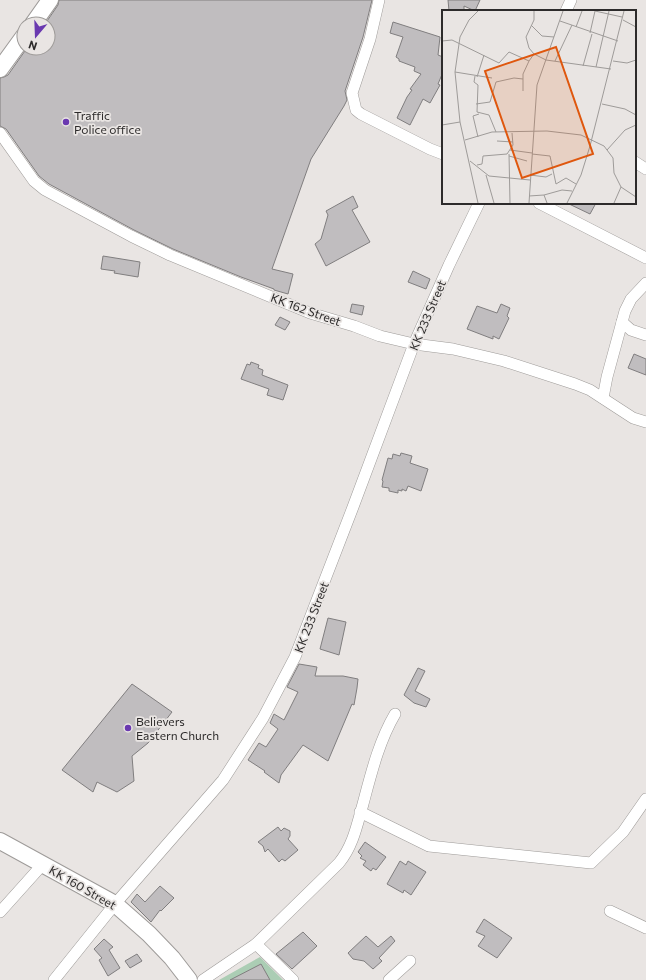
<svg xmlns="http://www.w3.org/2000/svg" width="646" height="980" font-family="Commissioner,sans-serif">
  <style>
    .green { fill: #abcdb4 }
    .building { fill: #c0bdbf; stroke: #807e7f }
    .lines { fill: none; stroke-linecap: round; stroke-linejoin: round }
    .street-casing { stroke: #9e9b99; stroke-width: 12 }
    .secondary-casing { stroke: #9e9b99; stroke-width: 18 }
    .street { stroke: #fff; stroke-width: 11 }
    .secondary { stroke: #fff; stroke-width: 16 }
    .poi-dot { fill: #6a39b0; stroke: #e9e5e3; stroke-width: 1.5 }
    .labels { text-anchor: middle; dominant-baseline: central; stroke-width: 3.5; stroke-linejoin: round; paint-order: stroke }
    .poi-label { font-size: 12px; fill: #2d2b2b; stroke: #e9e5e3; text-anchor: start }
    .street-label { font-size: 12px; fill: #2d2b2b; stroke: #e9e5e3 }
    .inset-road { fill: none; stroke: #9e9b99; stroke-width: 1 }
    .view { fill: #df570e; fill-opacity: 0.15; stroke: #df570e; stroke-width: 2 }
    .inset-edge { fill: none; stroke: #2d2b2b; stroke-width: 2 }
  </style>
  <rect width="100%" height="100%" fill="#e9e5e3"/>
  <!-- green -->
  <path class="green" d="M260,957L283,980H219Z"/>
  <!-- building -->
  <g class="building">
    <path d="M59,0H372L363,37L345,91L347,100L344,106L311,159L272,269L293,274L288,294L274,290V289L241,277L173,249L134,230L49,184L39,176L6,129L0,126V78L4,77L8,75L27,48H48V24H45L58,5Z"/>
    <path d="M448,0H480L475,11L464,6V11H449Z"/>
    <path d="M393,22L440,37L438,55L443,57V72L438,84L440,85L430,103L423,99L410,125L397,118L407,97L412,90L410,89L421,74L414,71L415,67L399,61V59L396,57L403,37L390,33Z"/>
    <path d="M353,196L358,207L352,210L370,242L326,266L315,244L321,239L328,215L326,211Z"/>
    <path d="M567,203H596L590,214Z"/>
    <path d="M103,256L140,262L138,277L114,273L115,271L101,269Z"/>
    <path d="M413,271L430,279L426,289L408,282Z"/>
    <path d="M352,304L364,306L362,315L350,312Z"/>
    <path d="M501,304L510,308L507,316L509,318L499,339L493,336V339L467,329L477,306L497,313Z"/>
    <path d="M280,317L290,322L285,330L275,325Z"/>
    <path d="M634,354L646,359V375L628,368Z"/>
    <path d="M251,362L259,365L258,368L263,370L262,375L288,385L283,400L267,395L269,389L241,379L247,364L250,365Z"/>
    <path d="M401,453L412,456L410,463L428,469L421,491L408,486L406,491L402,489V491L398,490V493L389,491V488L382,487L383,481L382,480L388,458L392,459L393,454L400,456Z"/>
    <path d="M328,618L346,622L339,655L320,649Z"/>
    <path d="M299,664L317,667L315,676H343L358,679L357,688L354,705L352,704L328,761L303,745L281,775L279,783L264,772L265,771L248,760L259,743L266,747L278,729L270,723L274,714L284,720L298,692L287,687Z"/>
    <path d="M418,668L425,671L415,691L430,699L426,707L414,703L404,695Z"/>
    <path d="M132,684L172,712L148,743L132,756L134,781L117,792L97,782L93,792L62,770Z"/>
    <path d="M278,827L281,831L284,828L290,831V836L288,839L298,850L285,861L282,859L279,862L268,849L265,852L263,846L258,842Z"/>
    <path d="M365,842L386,857L376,870L373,868L371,871L363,865L366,861L360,858L362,856L358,852Z"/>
    <path d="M400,861L406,865L408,861L426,872L411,895L404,890L403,893L387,884Z"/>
    <path d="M160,886L174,898L161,911L160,910L151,922L131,902L137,894L145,902Z"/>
    <path d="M484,919L512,938L497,958L478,946L485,936L476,932Z"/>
    <path d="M303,932L317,946L292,969L276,954Z"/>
    <path d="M366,936L378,947L391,936L395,941L379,958L382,961L373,969L364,961L353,959L348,953Z"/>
    <path d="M104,939L113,947L109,950L120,968L108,976L99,960L102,958L94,949Z"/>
    <path d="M137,954L142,961L130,968L125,961Z"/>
    <path d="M261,964L270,980H230Z"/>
  </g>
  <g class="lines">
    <defs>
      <g id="street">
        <path d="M379,0L370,39L352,93L356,110L361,114L430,149L443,154"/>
        <path d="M566,11L571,0"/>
        <path d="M0,133L34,181L45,190L131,236L170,255L310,313L354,326L380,336L414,344L453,349L504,361L575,384L590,390L633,418L646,422"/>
        <path d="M635,162L646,169"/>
        <path d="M539,203L646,258"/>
        <path d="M622,322L631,330L646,335"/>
        <path d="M603,398L607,377L625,311L631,299L646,283"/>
        <path d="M360,812L429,846L591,863L623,832L646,799"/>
        <path d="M610,911L646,928"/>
        <path d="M0,912L43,864"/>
        <path d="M256,944L339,863C353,846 357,825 363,804C371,774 379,741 395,714"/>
        <path d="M54,980L115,904L223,780L263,718L295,657L353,507L414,344L449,265L479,203"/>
        <path d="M203,980L256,944L293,980"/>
        <path d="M389,980L410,961"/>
      </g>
      <g id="secondary">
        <path d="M33,24L50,0"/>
        <path d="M0,69L24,36"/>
        <path d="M0,841L115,904L149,934L172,958L189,980"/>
      </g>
    </defs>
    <!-- street casing -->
    <use href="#street" class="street-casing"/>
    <!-- secondary casing -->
    <use href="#secondary" class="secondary-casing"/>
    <!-- street -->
    <use href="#street" class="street"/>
    <!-- secondary -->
    <use href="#secondary" class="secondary"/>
  </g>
  <!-- markers -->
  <g class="poi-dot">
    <circle cx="66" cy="122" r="4"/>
    <circle cx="128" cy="728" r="4"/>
  </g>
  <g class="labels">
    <!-- poi labels -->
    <g class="poi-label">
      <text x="74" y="115">Traffic<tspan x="74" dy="14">Police office</tspan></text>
      <text x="136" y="721">Believers<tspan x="136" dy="14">Eastern Church</tspan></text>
    </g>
    <!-- street labels -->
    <g class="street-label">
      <text transform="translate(306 309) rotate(20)">KK 162 Street</text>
      <text transform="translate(427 315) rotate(-67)">KK 233 Street</text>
      <text transform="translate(311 617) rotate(-69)">KK 233 Street</text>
      <text transform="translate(83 887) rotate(30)">KK 160 Street</text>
    </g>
  </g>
  <!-- overview -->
  <g transform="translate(442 10)">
    <rect width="194" height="194" fill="#e9e5e3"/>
    <path class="inset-road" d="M92,1V10L84,27L87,38L92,44L104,50L169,59M153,1L180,7M181,10L194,17M118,11L176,31M89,15L100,26L112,27M134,17L140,1M148,23L153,1M0,31L10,30L57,53L67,42L87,51L92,44M113,51L130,15M171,51L185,53L194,50M141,56L150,24M154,57L167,1M13,62L50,68M33,66L32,72L36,75L35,102L47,105L54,122M35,67L42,45M81,81V64L87,51M34,94L48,92L54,72L72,68L81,69M160,94L183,99L194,105M0,115L18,112M36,127L31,106L37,104M23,130L50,122L105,121L139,125L162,136L171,148L172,163L179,177L194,187M55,131L71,132M68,140L90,143M165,140L183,120L194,115M67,144L68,193M90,144L108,146L114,174L124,168L134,174M67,146L85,151M28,151L47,166L88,170M35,155L40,154L41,146L65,144L71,135L70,123M44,165L52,193M88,165L104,167L110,164M102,185L120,180L130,181M87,186L102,185L105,193M36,193L18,112L13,62L18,27L27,10L36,1M87,193L95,75L121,1M125,193L139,165L148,136L182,1M172,193L179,177"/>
    <path class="view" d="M114,37L151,144L80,168L43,61Z"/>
    <rect width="194" height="194" class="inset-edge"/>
  </g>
  <!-- north arrow -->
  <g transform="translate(36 36) rotate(199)"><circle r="19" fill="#e9e5e3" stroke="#9e9b99"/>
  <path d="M0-3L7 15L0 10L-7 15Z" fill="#6a39b0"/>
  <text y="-6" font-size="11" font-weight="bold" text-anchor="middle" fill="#2d2b2b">N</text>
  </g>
</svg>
